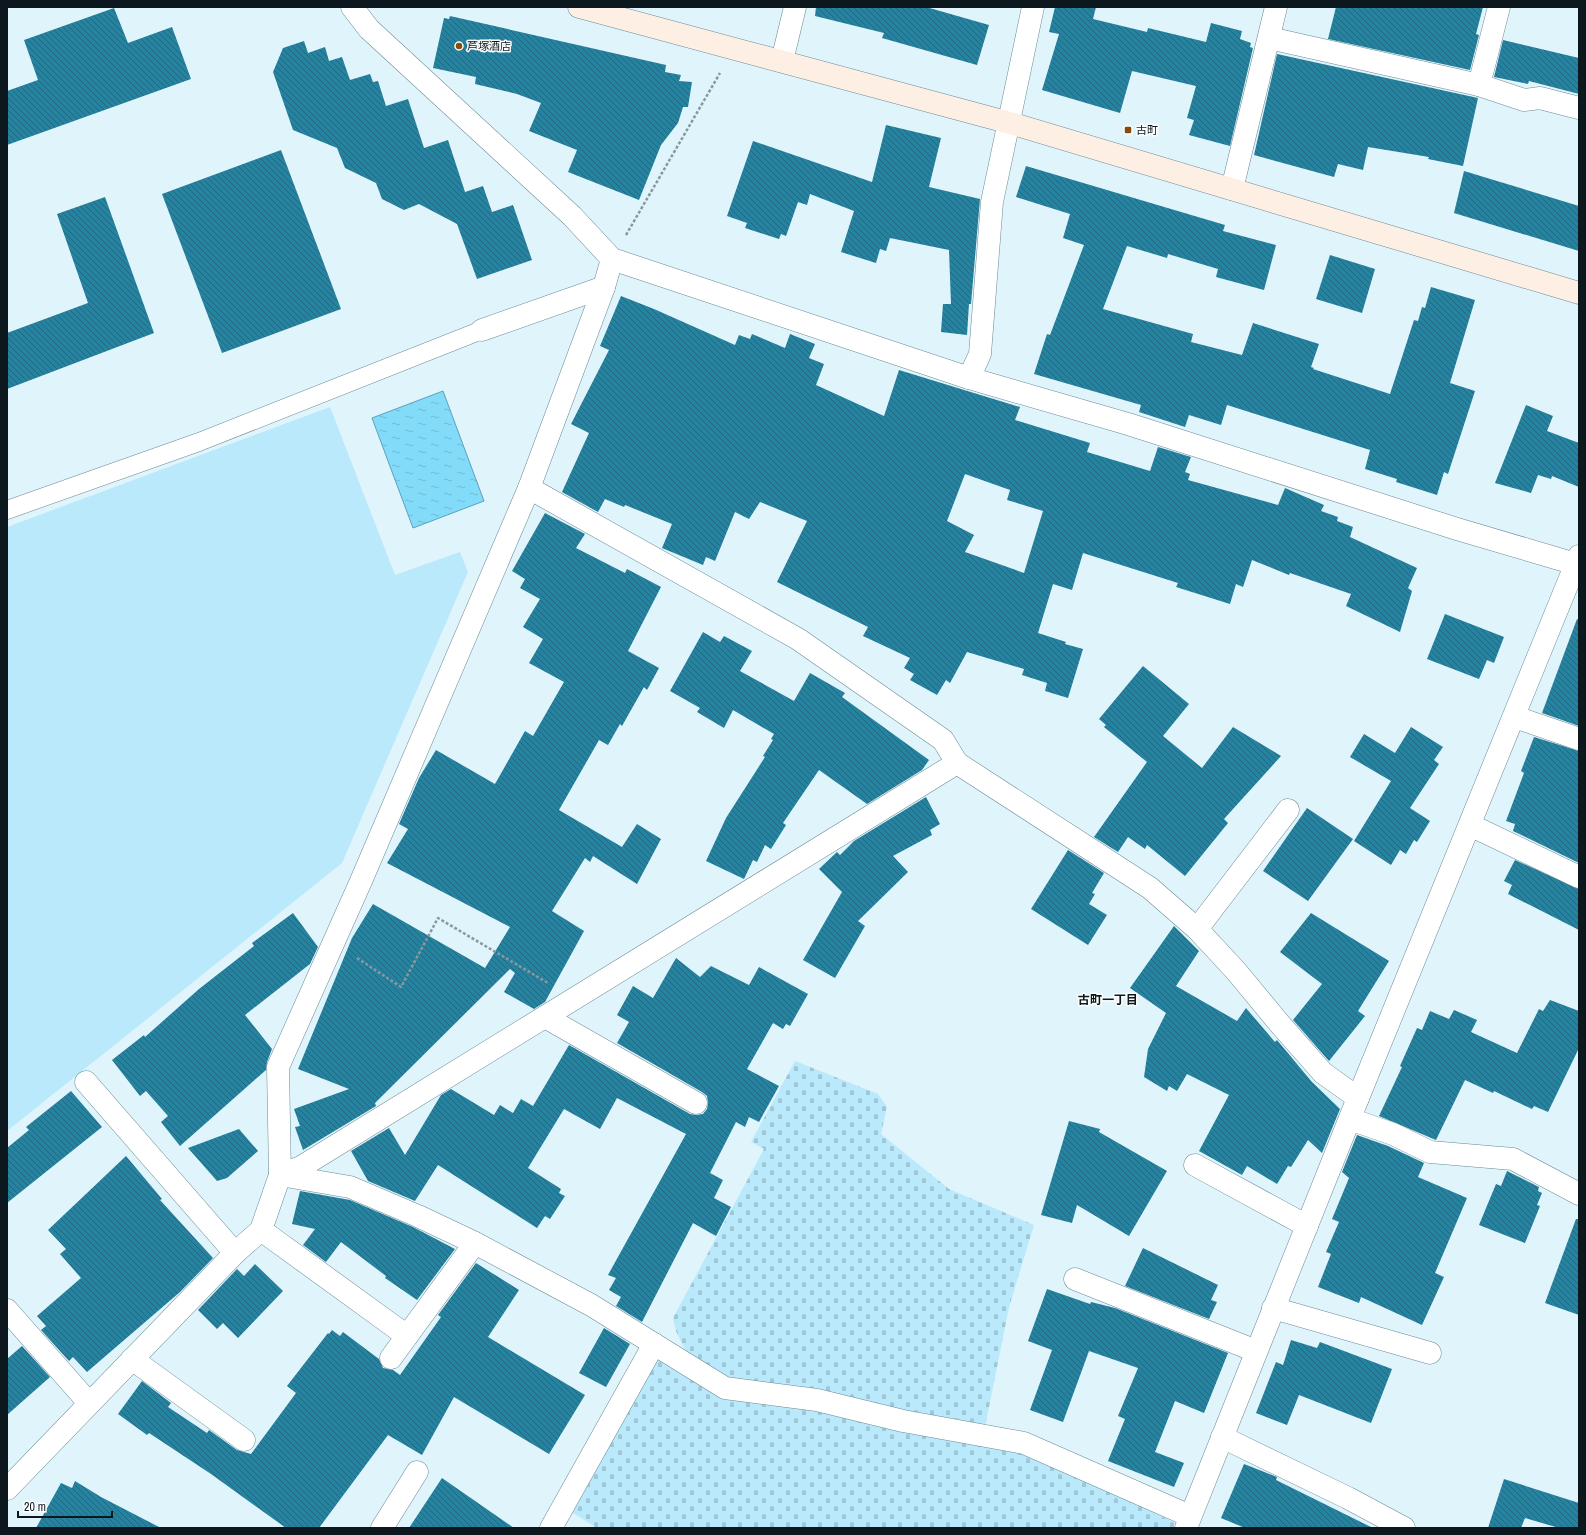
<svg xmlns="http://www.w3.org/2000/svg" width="1586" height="1535" font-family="'Archivo Narrow','Noto Sans JP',sans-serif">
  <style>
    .cemetery { fill: url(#cemetery-stones) }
    .garden { fill: #b9e9fb }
    .water { fill: url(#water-ripples); stroke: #5fa0b7 }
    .building { fill: url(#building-back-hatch); fill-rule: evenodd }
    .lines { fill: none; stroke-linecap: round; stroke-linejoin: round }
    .lane-casing { stroke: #6a8a95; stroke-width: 19 }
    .street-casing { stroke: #6a8a95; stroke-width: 23 }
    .secondary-casing { stroke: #6a8a95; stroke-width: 23 }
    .path { stroke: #88989f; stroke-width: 2.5; stroke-dasharray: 3 2; stroke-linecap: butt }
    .lane { stroke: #fff; stroke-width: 18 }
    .street { stroke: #fff; stroke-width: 22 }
    .secondary { stroke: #feefe4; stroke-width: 22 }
    .poi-dot { fill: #884c09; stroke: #fdfdfd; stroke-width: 1.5 }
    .labels { text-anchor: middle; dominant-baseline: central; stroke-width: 3; stroke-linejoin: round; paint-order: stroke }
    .poi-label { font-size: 11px; fill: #0c181d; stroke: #fdfdfd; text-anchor: start }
    .neighbourhood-label { font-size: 12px; font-weight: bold; fill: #0c181d; stroke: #fdfdfd }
  </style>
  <defs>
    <pattern id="cemetery-stones" width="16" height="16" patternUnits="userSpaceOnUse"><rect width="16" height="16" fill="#b9e9fb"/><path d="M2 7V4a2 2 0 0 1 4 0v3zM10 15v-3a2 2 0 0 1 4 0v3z" fill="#9ec7d7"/></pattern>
    <pattern id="water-ripples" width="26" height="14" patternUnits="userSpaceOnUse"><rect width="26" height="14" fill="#82dbf9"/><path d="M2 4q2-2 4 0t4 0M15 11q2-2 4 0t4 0" fill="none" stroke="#6fbbd5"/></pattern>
    <pattern id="building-back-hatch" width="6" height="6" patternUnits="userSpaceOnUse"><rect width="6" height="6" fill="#2383a0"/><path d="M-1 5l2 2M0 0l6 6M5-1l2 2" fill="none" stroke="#1d6a82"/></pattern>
  </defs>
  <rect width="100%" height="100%" fill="#e0f4fc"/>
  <!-- cemetery -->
  <g class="cemetery">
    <path d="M795,1061L878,1094L887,1107L881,1134L949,1189L1034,1225L1009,1307L985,1427L725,1380L686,1352L676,1331L673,1318L764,1149L751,1142Z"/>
    <path d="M656,1354L717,1396L819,1403L1024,1448L1175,1523L1173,1528H597L565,1508Z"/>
  </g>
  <!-- garden -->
  <path class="garden" d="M330,407L395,575L460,552L468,572L342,863L7,1131V527Z"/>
  <!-- water -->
  <path class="water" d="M443,391L484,501L413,528L372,418Z"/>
  <!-- building -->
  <g class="building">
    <path d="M816,7H926L989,25L977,65L882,38L884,33L815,16Z"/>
    <path d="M1055,7H1096L1093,19L1147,32L1148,28L1206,42L1211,23L1242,31L1240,39L1251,43L1250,47L1253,48L1230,146L1189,135L1194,120L1187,118L1196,86L1132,71L1120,113L1042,90L1059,34L1049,32Z"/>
    <path d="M1336,7H1483L1476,34L1479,35L1470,70L1328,39Z"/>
    <path d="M114,8L128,43L172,27L191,79L7,145V91L38,80L24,40Z"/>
    <path d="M450,16L666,65L665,72L681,75L679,81L692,82L688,107H683L678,123L661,145L639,200L568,172L577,150L529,131L541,103L517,94L475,84L476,77L433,68L444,18L449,19Z"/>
    <path d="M1503,40L1579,58V94L1529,81L1528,84L1494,77Z"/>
    <path d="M304,41L308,53L325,47L329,61L342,57L350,80L370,74L373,82L378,81L386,106L408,99L424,148L448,140L465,192L483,186L492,212L513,205L532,260L477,279L457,224L419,204L404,210L382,199L376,183L345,168L337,148L293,130L273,72L283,48Z"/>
    <path d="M1277,54L1478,98L1463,166L1428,159L1429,157L1368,147L1363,170L1338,164L1334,177L1254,155Z"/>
    <path d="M886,125L941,138L929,187L980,199L971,304H969L967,335L941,332L943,304H951L949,250L890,238L886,251L880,249L876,263L841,252L854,211L810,194L807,205L798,202L786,236L781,234L779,239L745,228L747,223L727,216L753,141L872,182Z"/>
    <path d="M281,150L341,309L222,353L162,194Z"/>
    <path d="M1026,166L1225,225L1223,231L1276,245L1264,290L1216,277L1218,269L1168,254L1167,258L1127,246L1103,309L1193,334L1191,342L1242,355L1253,323L1319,344L1311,367L1314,368L1313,369L1390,394L1414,320L1418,321L1422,307L1425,308L1431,287L1475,300L1450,383L1475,391L1448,474L1444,472L1437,495L1396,482L1397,479L1365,469L1370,450L1227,405L1221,425L1189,415L1185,427L1139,412L1141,405L1034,374L1047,334L1050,335L1084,245L1063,238L1070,214L1016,197Z"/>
    <path d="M1464,171L1579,206V251L1454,213Z"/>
    <path d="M105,197L154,333L7,389V333L88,303L57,214Z"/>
    <path d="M1330,255L1375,269L1362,313L1316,299Z"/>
    <path d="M621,296L654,309L735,345L739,335L750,339L752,334L785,348L790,334L815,344L809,358L824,364L816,385L884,416L899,370L1020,407L1015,420L1090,443L1087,452L1150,471L1158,447L1191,457L1185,472L1190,474L1188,480L1278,505L1285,488L1324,505L1321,511L1338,517L1337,521L1353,527L1350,537L1417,568L1408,588L1412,591L1400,632L1346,606L1351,594L1290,573L1289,575L1252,560L1243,587L1236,584L1230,604L1176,587L1178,583L1083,553L1072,590L1053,584L1038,633L1066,642L1065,644L1083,649L1068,698L1045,691L1047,683L1022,675L1024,669L967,652L950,683L946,680L937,695L910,680L914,674L904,668L910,658L863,636L868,627L777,582L807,521L760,502L749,519L735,512L715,561L706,557L703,565L662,548L672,524L625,505L624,507L605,499L598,512L562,492L589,433L571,424L609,350L600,346ZM965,474L1010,490L1007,500L1043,511L1024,573L965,552L974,535L947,521Z"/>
    <path d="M1526,405L1553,416L1547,431L1579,443V487L1552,476L1551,479L1538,475L1531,493L1495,483Z"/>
    <path d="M545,513L585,534L576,548L625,573L627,569L661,587L628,651L659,668L647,690L644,687L622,726L620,724L608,745L599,740L559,810L622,847L637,824L661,839L637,884L593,856L590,862L585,858L552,911L584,931L545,1002L534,1009L504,992L515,973L510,969L375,1103L376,1106L303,1150L295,1127L300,1126L294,1109L349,1089L298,1069L352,938L373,904L485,968L510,927L387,863L408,829L399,824L419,778L436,750L495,784L525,731L533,736L564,682L529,663L543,639L523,627L540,599L520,588L525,579L512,571Z"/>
    <path d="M1445,614L1504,637L1494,663L1487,660L1479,679L1427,659Z"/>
    <path d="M1577,619L1579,620V726L1542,713Z"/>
    <path d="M703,632L720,642L724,636L752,651L740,671L794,701L810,673L845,693L842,697L929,760L922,770L867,804L819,770L783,823L786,825L771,849L765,845L757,862L753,860L744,879L706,861L726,818L765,757L763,756L773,740L771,739L774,734L733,710L724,728L697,712L700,708L670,691Z"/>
    <path d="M1143,666L1189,704L1163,736L1202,768L1233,727L1281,756L1224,819L1228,823L1185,876L1147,845L1145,849L1128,837L1118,852L1094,837L1147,762L1104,727L1106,725L1099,719Z"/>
    <path d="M1411,727L1443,747L1434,760L1439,764L1410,808L1430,821L1417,842L1414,840L1406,854L1400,850L1391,865L1354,841L1391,781L1350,757L1364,734L1395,753Z"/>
    <path d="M1534,737L1579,751V863L1513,831L1515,824L1506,821L1524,773L1521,771Z"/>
    <path d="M926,797L940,824L930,830L932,835L893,856L908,872L858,921L865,926L835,978L803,960L842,892L819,869L837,852L840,855L854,841Z"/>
    <path d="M1307,808L1353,839L1308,901L1263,871Z"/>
    <path d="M1068,850L1104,873L1092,893L1095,894L1089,904L1107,915L1088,945L1031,909Z"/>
    <path d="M1515,860L1579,889V930L1508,894L1512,885L1504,881Z"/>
    <path d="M293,913L318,947L310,964L245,1015L272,1049L267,1062L266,1070L180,1146L161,1122L168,1116L146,1091L140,1096L112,1060L144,1035L145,1037L199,989L254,946L252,943Z"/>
    <path d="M1311,913L1389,961L1358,1011L1365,1016L1329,1061L1293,1020L1322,984L1280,952Z"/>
    <path d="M1174,926L1199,951L1176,986L1237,1021L1246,1008L1275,1042L1277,1040L1312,1082L1340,1109L1322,1153L1308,1140L1291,1167L1288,1166L1277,1184L1247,1166L1242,1175L1199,1151L1229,1095L1187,1074L1177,1091L1169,1086L1167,1091L1144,1077L1148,1049L1166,1013L1130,988Z"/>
    <path d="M676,958L700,977L711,966L749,985L759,967L808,994L790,1026L786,1024L783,1029L773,1023L747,1069L779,1086L759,1122L749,1117L745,1127L736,1122L710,1173L723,1180L714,1198L731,1207L716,1236L693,1223L642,1322L616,1306L621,1297L609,1290L616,1278L608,1275L686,1134L617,1098L600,1129L564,1109L528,1168L561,1189L559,1193L565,1196L550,1219L545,1216L537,1228L438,1165L415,1201L368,1181L351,1151L389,1128L405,1155L441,1095L451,1089L494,1115L500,1105L513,1113L521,1099L533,1106L569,1045L690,1114L696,1115L703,1114L707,1109L708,1103L707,1096L702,1092L617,1043L629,1022L617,1015L633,986L653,998Z"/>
    <path d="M1550,1000L1579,1011V1048L1548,1112L1534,1106L1532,1109L1494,1091L1493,1093L1465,1080L1436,1140L1379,1116L1402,1067L1400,1066L1417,1028L1422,1030L1430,1011L1449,1019L1454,1010L1477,1020L1471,1032L1517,1053L1539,1009L1543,1011Z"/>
    <path d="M71,1091L102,1127L7,1203V1148L29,1130L26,1127Z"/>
    <path d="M1069,1121L1100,1129L1099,1132L1167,1171L1129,1236L1077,1205L1072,1223L1041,1215Z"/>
    <path d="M239,1129L258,1151L227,1178L217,1181L188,1148Z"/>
    <path d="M1357,1135L1388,1146L1424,1163L1418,1177L1467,1198L1435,1273L1444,1277L1422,1325L1361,1297L1359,1303L1318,1287L1331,1254L1326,1252L1339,1222L1332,1219L1349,1178L1342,1172Z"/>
    <path d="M126,1156L162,1199L160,1200L213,1258L180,1292L87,1372L73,1357L69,1361L41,1330L46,1326L37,1316L81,1278L60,1254L66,1249L48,1230Z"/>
    <path d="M1507,1171L1539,1187L1538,1191L1542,1193L1537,1205L1540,1206L1525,1243L1479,1225L1496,1184L1501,1186Z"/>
    <path d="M300,1191L350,1200L413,1227L455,1249L417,1300L385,1278L386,1276L341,1242L326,1262L303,1245L315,1229L292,1224Z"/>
    <path d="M1576,1219H1579V1315L1545,1303Z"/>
    <path d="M1143,1248L1218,1285L1211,1300L1217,1302L1209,1319L1125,1286Z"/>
    <path d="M476,1263L519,1290L488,1337L585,1395L549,1454L454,1397L422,1455L388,1435L319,1528H286L211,1474L149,1433L147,1435L118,1414L142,1381L171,1403L168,1407L207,1433L209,1430L237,1450L251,1454L296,1393L287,1386L328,1333L329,1334L332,1330L340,1336L343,1332L379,1359L383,1368L393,1370L400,1375L441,1317L438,1315Z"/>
    <path d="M255,1264L283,1291L238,1338L223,1323L217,1329L198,1310L237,1269L244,1276Z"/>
    <path d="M1047,1289L1090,1304L1091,1302L1115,1308L1228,1353L1204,1413L1175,1401L1155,1452L1184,1463L1174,1487L1108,1461L1125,1419L1118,1416L1138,1368L1089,1351L1063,1422L1030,1410L1052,1350L1028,1341Z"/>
    <path d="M604,1328L630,1344L606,1387L579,1373Z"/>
    <path d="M1291,1340L1317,1348L1320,1342L1392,1369L1371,1423L1299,1395L1287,1425L1256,1413L1276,1362L1283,1365Z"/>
    <path d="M22,1346L50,1377L7,1415V1359Z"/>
    <path d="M1244,1464L1277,1477L1276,1480L1373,1528H1245L1221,1518Z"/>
    <path d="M442,1478L514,1528H409Z"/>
    <path d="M1504,1479L1579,1503V1528H1559L1525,1518L1521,1528H1488Z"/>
    <path d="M75,1481L101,1497L161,1528H36L61,1483L72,1488Z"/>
  </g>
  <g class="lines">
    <defs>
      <path id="lane" d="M7,510L199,442L482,330"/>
      <g id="street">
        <path d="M352,7L369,29L572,216L612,259L969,378L1128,424L1457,529L1579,565"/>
        <path d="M1269,38L1479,85L1524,100L1540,98L1579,108"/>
        <path d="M782,61L795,7"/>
        <path d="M1479,85L1499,7"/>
        <path d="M1232,189L1276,7"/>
        <path d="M482,330L604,287"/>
        <path d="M969,378L980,354L992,202L1033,7"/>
        <path d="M529,488L798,639L943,740L957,763L1150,888L1197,929L1236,971L1279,1023L1323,1073L1358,1098"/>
        <path d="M1515,717L1579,739"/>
        <path d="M1470,825L1579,877"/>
        <path d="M1197,929L1288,810"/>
        <path d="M545,1017L696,1103"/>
        <path d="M86,1082L235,1253"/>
        <path d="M1350,1119L1393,1134L1430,1152L1513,1159L1579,1194"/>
        <path d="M1195,1165L1307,1226"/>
        <path d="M280,1175L350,1187L418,1216L475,1243L591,1305L725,1388L817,1400L903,1421L1024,1443L1190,1516"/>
        <path d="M280,1175L301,1167L957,763"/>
        <path d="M261,1230L407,1336L475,1243"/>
        <path d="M1075,1279L1256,1351"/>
        <path d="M1273,1308L1430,1353"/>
        <path d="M7,1310L89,1403"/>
        <path d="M391,1358L407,1336"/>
        <path d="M132,1359L244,1440"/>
        <path d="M1222,1437L1348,1498L1404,1528"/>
        <path d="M7,1489L235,1253L261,1230L280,1175L278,1067L361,881L529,488L604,287L612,259"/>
        <path d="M382,1528L417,1472"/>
        <path d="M551,1528L654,1344"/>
        <path d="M1186,1528L1358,1098L1579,556"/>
      </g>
      <path id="secondary" d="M579,7L1010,123L1579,293"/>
    </defs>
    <!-- lane casing -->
    <use href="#lane" class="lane-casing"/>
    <!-- street casing -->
    <use href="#street" class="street-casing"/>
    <!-- secondary casing -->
    <use href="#secondary" class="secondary-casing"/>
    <!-- path -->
    <g class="path">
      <path d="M626,235L720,73"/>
      <path d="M357,958L401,987L438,918L548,983"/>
    </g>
    <!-- lane -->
    <use href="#lane" class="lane"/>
    <!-- street -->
    <use href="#street" class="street"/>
    <!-- secondary -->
    <use href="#secondary" class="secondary"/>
  </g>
  <!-- markers -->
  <g class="poi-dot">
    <circle cx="459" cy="46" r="4"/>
    <rect x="1124" y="126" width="8" height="8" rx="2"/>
  </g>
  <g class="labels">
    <!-- poi labels -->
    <g class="poi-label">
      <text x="467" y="46">芦塚酒店</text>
      <text x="1136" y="130">古町</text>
    </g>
    <!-- neighbourhood labels -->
    <g class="neighbourhood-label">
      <text x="1108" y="1000">古町一丁目</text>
    </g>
  </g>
  <!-- border -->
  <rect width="1586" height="1535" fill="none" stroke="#0c181d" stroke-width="16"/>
  <!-- scale -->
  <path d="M18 1511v6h94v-6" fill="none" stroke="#0c181d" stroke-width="2"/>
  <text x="24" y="1511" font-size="12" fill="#0c181d" stroke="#fdfdfd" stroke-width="3" paint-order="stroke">20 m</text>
</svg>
